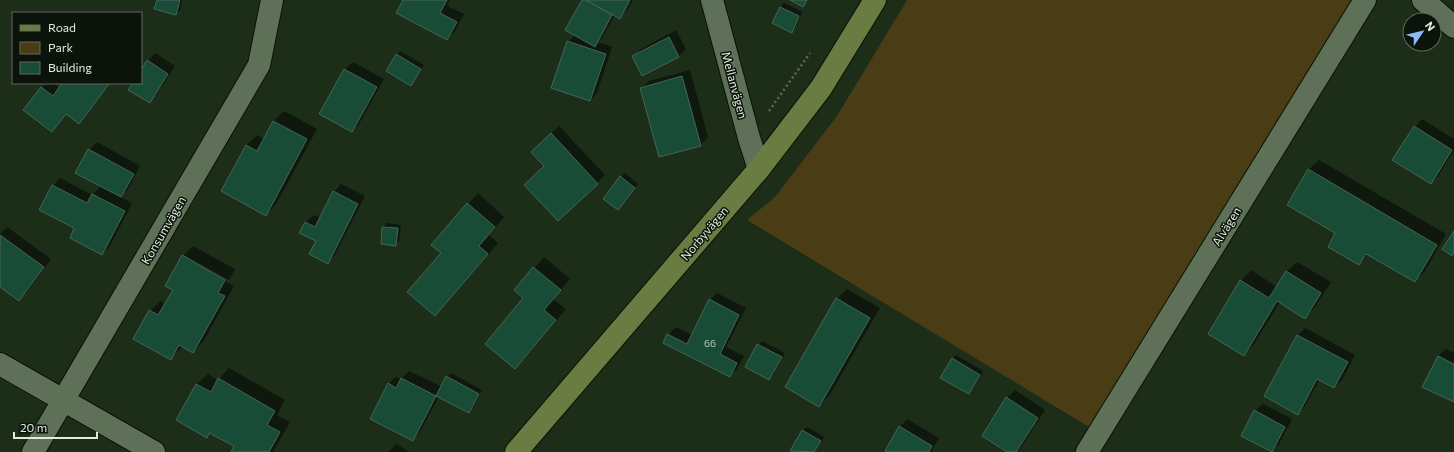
<svg xmlns="http://www.w3.org/2000/svg" width="1454" height="452" font-family="Commissioner,sans-serif">
  <style>
    .green { fill: #4a3d15 }
    .shadow { fill: #0007 }
    .building { fill: #194c37; stroke: #466556 }
    .lines { fill: none; stroke-linecap: round; stroke-linejoin: round }
    .street-casing { stroke: #061503; stroke-width: 24 }
    .secondary-casing { stroke: #061503; stroke-width: 24 }
    .path { stroke: #5d6c5a; stroke-width: 2.5; stroke-dasharray: 2 3; stroke-linecap: butt }
    .street { stroke: #5e7158; stroke-width: 22 }
    .secondary { stroke: #6b7c43; stroke-width: 22 }
    .labels { text-anchor: middle; dominant-baseline: central; stroke-width: 3; stroke-linejoin: round; paint-order: stroke }
    .number-label { font-size: 10px; fill: #afc4b4 }
    .street-label { font-size: 12px; fill: #e1ecde; stroke: #0c130a }
  </style>
  <rect width="100%" height="100%" fill="#1c2d18"/>
  <!-- green -->
  <path class="green" d="M907,0H1365L1099,433L747,220L775,197L837,116Z"/>
  <!-- shadow -->
  <g class="shadow">
    <path d="M158,0H182L180,10L176,13Z"/>
    <path d="M404,0H450L447,6L464,14L455,31L447,39Z"/>
    <path d="M583,0H633L627,10L620,18L615,15L602,38L598,42L612,47L597,93L590,100L568,42L575,35Z"/>
    <path d="M784,3L802,12L795,28L792,31L773,22L781,7Z"/>
    <path d="M676,30L686,49L679,56L643,75L633,57L641,49Z"/>
    <path d="M400,51L424,65L411,84L397,55Z"/>
    <path d="M155,53L175,66L157,94L149,102L134,83H141V72L148,61Z"/>
    <path d="M353,62L384,79L359,124L352,131L320,113L345,69Z"/>
    <path d="M690,70L708,137L701,145L660,156L641,88L649,81Z"/>
    <path d="M46,83H53L60,88L64,83H111L86,115L79,123L67,113L52,131L25,109Z"/>
    <path d="M284,111L317,129L276,204L266,215L222,191L247,145L257,135L264,139L274,121Z"/>
    <path d="M1422,119L1454,139V150L1438,176L1431,183L1415,127Z"/>
    <path d="M559,126L605,175L558,220L540,145Z"/>
    <path d="M97,142L140,166L128,189L120,197L132,203L110,246L102,254L76,227L53,186L60,178L92,195L101,186L77,173L89,150Z"/>
    <path d="M1319,160L1446,234L1425,271L1415,281L1369,254L1359,264L1337,233L1308,170Z"/>
    <path d="M625,173L638,184L622,205L621,177Z"/>
    <path d="M341,184L365,196L335,255L327,263L317,240L301,233L306,222L314,215L321,218L334,192Z"/>
    <path d="M478,193L504,217L489,235L498,243L445,304L442,253L432,245Z"/>
    <path d="M387,223L401,225L399,241L396,245L382,243L383,227Z"/>
    <path d="M7,227L51,259L27,292L19,300L0,286V234Z"/>
    <path d="M193,246L235,269L229,280L184,255V258L234,286L203,342L193,352L183,346L171,359L150,311L160,301L166,304L174,290L183,256Z"/>
    <path d="M544,257L570,279L553,299L566,309L525,358L515,368L524,298L515,290Z"/>
    <path d="M1297,262L1331,282L1315,307L1305,317L1280,302L1254,344L1244,355L1241,281L1251,270L1277,287L1286,272Z"/>
    <path d="M847,289L880,308L829,396L819,406L837,299Z"/>
    <path d="M717,293L746,308L726,347L744,356L737,369L730,376L664,343L668,335L676,327L692,335L710,300Z"/>
    <path d="M1305,328L1355,355L1342,380L1334,387L1320,379L1305,406L1298,413L1265,396L1298,335Z"/>
    <path d="M762,341L785,353L773,375L769,379L758,345Z"/>
    <path d="M1446,349L1454,353V401L1424,387L1438,356Z"/>
    <path d="M956,355L983,371L973,389L969,393L952,359Z"/>
    <path d="M229,368L285,400L277,415L290,422L273,452H233L235,446L211,432L206,436L177,420L197,384L208,374L218,380Z"/>
    <path d="M409,371L442,387L447,377L451,373L482,390L473,408L469,412L439,396L420,432L413,440L388,384L396,377L401,379Z"/>
    <path d="M1015,390L1045,410L1021,447L1016,452H1009L1007,398Z"/>
    <path d="M1263,404L1292,419L1279,444L1271,451L1255,411Z"/>
    <path d="M907,419L939,438L931,452H889L900,427Z"/>
    <path d="M807,427L824,437L815,452L791,451L803,430Z"/>
    <path d="M396,444L410,452H389Z"/>
  </g>
  <!-- building -->
  <g class="building">
    <path d="M157,0H180L176,15L154,9Z"/>
    <path d="M403,0H447L440,13L457,22L447,40L396,13Z"/>
    <path d="M582,0H586L612,15L595,47L565,30Z"/>
    <path d="M586,0H630L620,19Z"/>
    <path d="M790,0H807L803,7Z"/>
    <path d="M780,7L799,16L792,33L772,23Z"/>
    <path d="M669,37L679,57L642,76L632,56Z"/>
    <path d="M567,41L606,54L590,101L551,88Z"/>
    <path d="M396,54L421,69L411,86L386,71Z"/>
    <path d="M147,60L168,74L150,103L128,90L133,83H141V70Z"/>
    <path d="M344,69L377,87L352,132L319,114Z"/>
    <path d="M682,76L701,146L659,157L640,88Z"/>
    <path d="M62,83H110L79,124L66,114L52,132L23,110L41,87L53,96Z"/>
    <path d="M273,121L307,139L266,216L221,191L246,145L257,151Z"/>
    <path d="M1414,126L1452,150L1431,184L1392,160Z"/>
    <path d="M551,133L598,184L558,221L524,185L544,166L531,152Z"/>
    <path d="M88,149L134,174L121,197L75,173Z"/>
    <path d="M1308,169L1437,245L1415,282L1366,254L1359,265L1328,247L1335,233L1287,205Z"/>
    <path d="M620,176L635,188L618,210L603,199Z"/>
    <path d="M52,185L87,203L92,194L125,211L102,255L70,238L74,228L39,210Z"/>
    <path d="M333,191L358,204L328,264L309,254L316,241L299,233L305,222L315,227Z"/>
    <path d="M467,203L495,227L479,246L488,254L435,316L407,292L441,253L431,245Z"/>
    <path d="M382,227L398,228L396,246L381,244Z"/>
    <path d="M1454,231V252L1452,256L1442,249Z"/>
    <path d="M0,235L44,267L19,301L0,287Z"/>
    <path d="M182,255L225,280L218,293L225,296L193,353L179,345L171,360L133,339L149,310L158,315L173,290L165,286Z"/>
    <path d="M533,267L561,290L544,310L556,320L515,369L485,344L523,298L514,290Z"/>
    <path d="M1286,271L1321,293L1305,319L1277,301L1244,356L1208,334L1240,280L1269,298Z"/>
    <path d="M836,298L870,318L819,407L785,387Z"/>
    <path d="M709,299L739,315L720,354L737,363L730,377L663,343L667,334L687,344Z"/>
    <path d="M1297,335L1348,362L1334,388L1317,379L1298,415L1264,396Z"/>
    <path d="M757,344L782,357L769,380L745,367Z"/>
    <path d="M1438,356L1454,364V402L1422,387Z"/>
    <path d="M952,358L980,375L969,394L940,378Z"/>
    <path d="M446,376L479,394L469,413L436,396Z"/>
    <path d="M218,378L275,411L267,425L280,432L269,452H231L234,446L209,433L207,438L176,420L196,384L211,392Z"/>
    <path d="M401,378L436,396L413,441L370,419L388,383L396,388Z"/>
    <path d="M1006,397L1038,418L1016,452H1007L982,436Z"/>
    <path d="M1254,410L1285,427L1272,452L1241,436Z"/>
    <path d="M899,426L932,446L929,452H887L885,451Z"/>
    <path d="M802,430L821,441L814,452L790,451Z"/>
  </g>
  <g class="lines">
    <defs>
      <g id="street">
        <path d="M712,0L749,138L759,169"/>
        <path d="M1423,0L1454,27"/>
        <path d="M0,364L154,452"/>
        <path d="M33,452L259,65L272,0"/>
        <path d="M1087,452L1365,0"/>
      </g>
      <path id="secondary" d="M516,452L759,169L821,88L875,0"/>
    </defs>
    <!-- street casing -->
    <use href="#street" class="street-casing"/>
    <!-- secondary casing -->
    <use href="#secondary" class="secondary-casing"/>
    <!-- path -->
    <path class="path" d="M769,111L810,53"/>
    <!-- street -->
    <use href="#street" class="street"/>
    <!-- secondary -->
    <use href="#secondary" class="secondary"/>
  </g>
  <g class="labels">
    <!-- number labels -->
    <g class="number-label">
      <text x="710" y="343">66</text>
    </g>
    <!-- street labels -->
    <g class="street-label">
      <text transform="translate(735 85) rotate(75)">Mellanvägen</text>
      <text transform="translate(1226 226) rotate(-58)">Alvägen</text>
      <text transform="translate(163 230) rotate(-60)">Konsumvägen</text>
      <text transform="translate(704 233) rotate(-50)">Norbyvägen</text>
    </g>
  </g>
  <!-- legend -->
  <rect x="12" y="12" width="130" height="72" fill="#0c130a" stroke="#616a5f"/>
  <rect x="20" y="25" width="20" height="6" fill="#6b7c43" stroke="#616a5f"/>
  <text x="48" y="32" font-size="12" fill="#e1ecde">Road</text>
  <rect x="20" y="42" width="20" height="12" fill="#4a3d15" stroke="#616a5f"/>
  <text x="48" y="52" font-size="12" fill="#e1ecde">Park</text>
  <rect x="20" y="62" width="20" height="12" fill="#194c37" stroke="#616a5f"/>
  <text x="48" y="72" font-size="12" fill="#e1ecde">Building</text>
  <!-- north arrow -->
  <g transform="translate(1422 32) rotate(55)"><circle r="19" fill="#0c130a" stroke="#616a5f"/>
  <path d="M0-3L7 15L0 10L-7 15Z" fill="#8cb9fc"/>
  <text y="-6" font-size="11" font-weight="bold" text-anchor="middle" fill="#e1ecde">N</text>
  </g>
  <!-- scale -->
  <path d="M14 432v6h83v-6" fill="none" stroke="#e1ecde" stroke-width="2"/>
  <text x="20" y="432" font-size="12" fill="#e1ecde" stroke="#0c130a" stroke-width="3" paint-order="stroke">20 m</text>
</svg>
